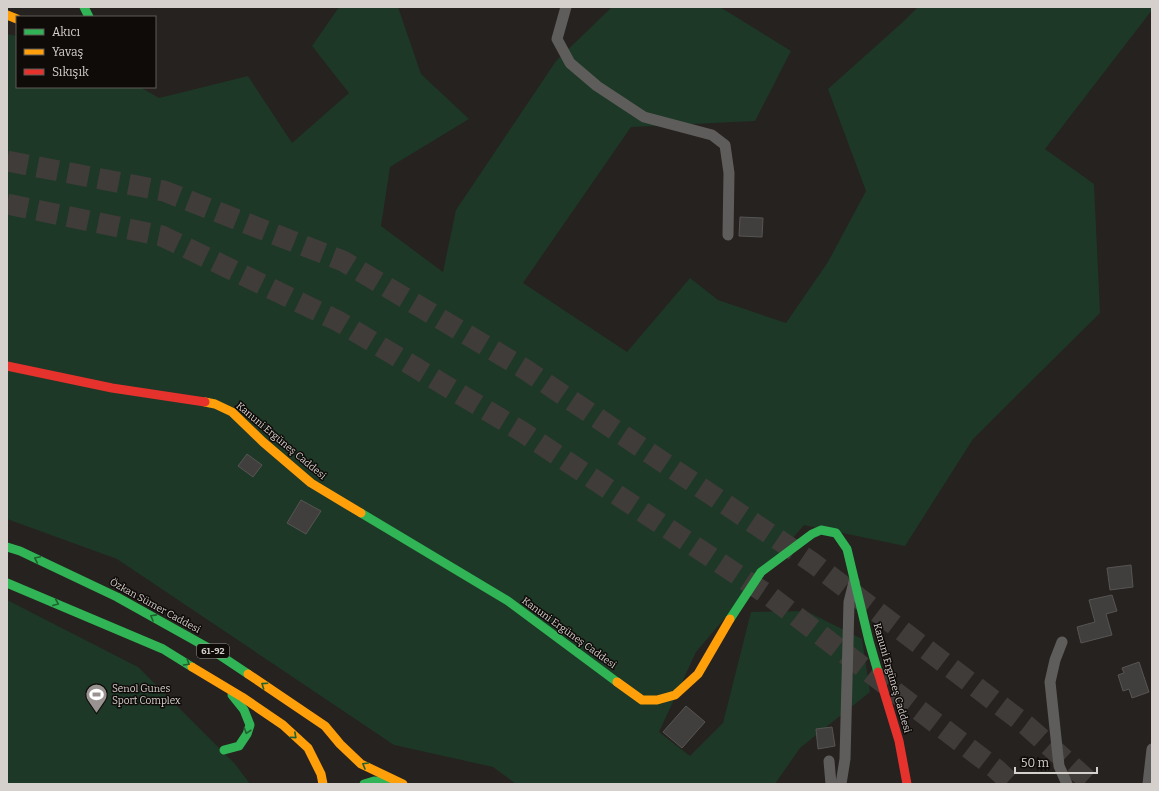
<svg xmlns="http://www.w3.org/2000/svg" width="1159" height="791" font-family="Bitter,serif">
  <style>
    .green { fill: #1d3826 }
    .building { fill: #413e3e; stroke: #575454 }
    .lines { fill: none; stroke-linecap: round; stroke-linejoin: round }
    .highway-tunnel { stroke: #403c39; stroke-width: 21; stroke-dasharray: 21 10; stroke-linecap: butt }
    .street { stroke: #5f5d5c; stroke-width: 11 }
    .fast { stroke: #30b455; stroke-width: 9 }
    .slow { stroke: #ff9f0a; stroke-width: 9 }
    .jam { stroke: #e5322d; stroke-width: 9 }
    .oneway { stroke: #20602f }
    .labels { text-anchor: middle; dominant-baseline: central; stroke-width: 3; stroke-linejoin: round; paint-order: stroke }
    .shield { fill: #0f0b09; stroke: #9a9592; stroke-width: 1 }
    .shield-label { font-size: 9px; font-weight: bold; fill: #d6d0cd }
    .street-label { font-size: 10px; fill: #d6d0cd; stroke: #0f0b09 }
    .poi-label { font-size: 10px; fill: #d6d0cd; stroke: #0f0b09; text-anchor: start }
  </style>
  <rect width="100%" height="100%" fill="#26221f"/>
  <!-- green -->
  <g class="green">
    <path d="M339,7H398L421,74L469,119L390,167L381,226L443,272L456,210L556,61L612,7H720L791,51L755,121L631,127L523,283L627,352L690,278L718,300L786,323L828,262L866,191L828,89L904,21L918,7H1152V10L1045,149L1094,184L1100,313L973,439L905,546L804,525L696,652L659,732L690,756L723,723L751,612L806,611L862,639L870,692L800,748L775,784H516L493,767L394,745L117,559L7,519V34L17,36V87H140L159,98L248,76L292,143L349,93L312,46Z"/>
    <path d="M7,600L138,667L235,764L250,784H7Z"/>
  </g>
  <!-- building -->
  <g class="building">
    <path d="M740,217L763,218L762,237L739,236Z"/>
    <path d="M247,454L262,465L253,477L238,466Z"/>
    <path d="M301,500L321,511L306,534L287,523Z"/>
    <path d="M1131,565L1133,587L1110,590L1107,568Z"/>
    <path d="M1112,595L1117,611L1106,614L1112,635L1081,643L1077,627L1095,622L1089,600Z"/>
    <path d="M1139,662L1149,692L1132,698L1129,689L1123,691L1118,675L1124,673L1122,668Z"/>
    <path d="M686,706L705,722L682,748L663,732Z"/>
    <path d="M832,727L835,746L818,749L816,729Z"/>
  </g>
  <g class="lines">
    <!-- highway-tunnel -->
    <g class="highway-tunnel">
      <path d="M7,161L164,191L343,261L523,368L813,563L1026,725L1092,784"/>
      <path d="M7,204L162,236L338,321L521,431L771,597L996,769L1012,784"/>
    </g>
    <!-- street -->
    <g class="street">
      <path d="M566,7L557,39L570,63L597,86L644,117L712,135L725,145L729,173L728,235"/>
      <path d="M1062,642L1055,660L1050,682L1059,766L1067,784"/>
      <path d="M829,761L831,784"/>
      <path d="M841,784L845,759L849,602L854,582"/>
      <path d="M1148,784L1152,749"/>
    </g>
    <!-- fast -->
    <g class="fast">
      <path d="M84,7L89,17"/>
      <path d="M361,513L508,601L617,682"/>
      <path d="M7,547L20,551L117,597L212,650L248,674"/>
      <path d="M7,583L163,649L192,667"/>
      <path d="M730,619L761,572L812,534L821,530L836,533L847,549L869,641L878,672"/>
      <path d="M224,750L239,746L247,734L250,725L244,710L232,695"/>
      <path d="M364,784L374,781L395,782"/>
    </g>
    <!-- slow -->
    <g class="slow">
      <path d="M7,15L17,19"/>
      <path d="M205,402L215,404L232,412L263,442L311,483L361,513"/>
      <path d="M192,667L242,697L283,725L308,748L321,774L323,784"/>
      <path d="M248,674L325,726L340,744L361,764L403,784"/>
      <path d="M617,682L642,700H657L675,695L698,674L730,619"/>
    </g>
    <!-- jam -->
    <g class="jam">
      <path d="M7,366L112,388L205,402"/>
      <path d="M878,672L899,741L907,784"/>
    </g>
  </g>
  <!-- one-way arrows -->
  <defs><path id="oneway-chevron" d="M-2-3.5L2.5 0L-2 3.5" fill="none" stroke-width="1.6" stroke-linecap="round" stroke-linejoin="round"/></defs>
  <g class="oneway">
    <use href="#oneway-chevron" transform="translate(37 559) rotate(-155)"/>
    <use href="#oneway-chevron" transform="translate(56 603) rotate(23)"/>
    <use href="#oneway-chevron" transform="translate(153 617) rotate(-151)"/>
    <use href="#oneway-chevron" transform="translate(187 663) rotate(31)"/>
    <use href="#oneway-chevron" transform="translate(264 685) rotate(-146)"/>
    <use href="#oneway-chevron" transform="translate(247 731) rotate(109)"/>
    <use href="#oneway-chevron" transform="translate(294 736) rotate(42)"/>
    <use href="#oneway-chevron" transform="translate(365 765) rotate(-150)"/>
  </g>
  <!-- icons -->
  <defs>
    <symbol id="stadium-pin" viewBox="-11 -11 22 30"><path d="M0 17L-7.5 6A9.5 9.5 0 1 1 7.5 6Z" fill="#989390" stroke="#0f0b09"/><path d="M0-5a6.5 5 0 1 0 0 10a6.5 5 0 1 0 0-10ZM-3.5-1.8h7v3.6h-7Z" fill="#fff"/></symbol>
  </defs>
  <g fill-rule="evenodd">
    <use href="#stadium-pin" x="84" y="682" width="25" height="34"/>
  </g>
  <g class="labels">
    <!-- shield labels -->
    <rect class="shield" x="197" y="644" width="32" height="14" rx="3"/>
    <g class="shield-label">
      <text x="213" y="651">61-92</text>
    </g>
    <!-- street labels -->
    <g class="street-label">
      <text transform="translate(281 441) rotate(40)">Kanuni Ergüneş Caddesi</text>
      <text transform="translate(155 606) rotate(29)">Özkan Sümer Caddesi</text>
      <text transform="translate(569 633) rotate(36)">Kanuni Ergüneş Caddesi</text>
      <text transform="translate(892 678) rotate(74)">Kanuni Ergüneş Caddesi</text>
    </g>
    <!-- poi labels -->
    <g class="poi-label">
      <text x="112" y="689">Senol Gunes<tspan x="112" dy="12">Sport Complex</tspan></text>
    </g>
  </g>
  <!-- border -->
  <rect width="1159" height="791" fill="none" stroke="#d6d0cd" stroke-width="16"/>
  <!-- legend -->
  <rect x="16" y="16" width="140" height="72" fill="#0f0b09" stroke="#5f5a57"/>
  <rect x="24" y="29" width="20" height="6" fill="#30b455" stroke="#5f5a57"/>
  <text x="52" y="36" font-size="12" fill="#d6d0cd">Akıcı</text>
  <rect x="24" y="49" width="20" height="6" fill="#ff9f0a" stroke="#5f5a57"/>
  <text x="52" y="56" font-size="12" fill="#d6d0cd">Yavaş</text>
  <rect x="24" y="69" width="20" height="6" fill="#e5322d" stroke="#5f5a57"/>
  <text x="52" y="76" font-size="12" fill="#d6d0cd">Sıkışık</text>
  <!-- scale -->
  <path d="M1015 767v6h82v-6" fill="none" stroke="#d6d0cd" stroke-width="2"/>
  <text x="1021" y="767" font-size="12" fill="#d6d0cd" stroke="#0f0b09" stroke-width="3" paint-order="stroke">50 m</text>
</svg>
